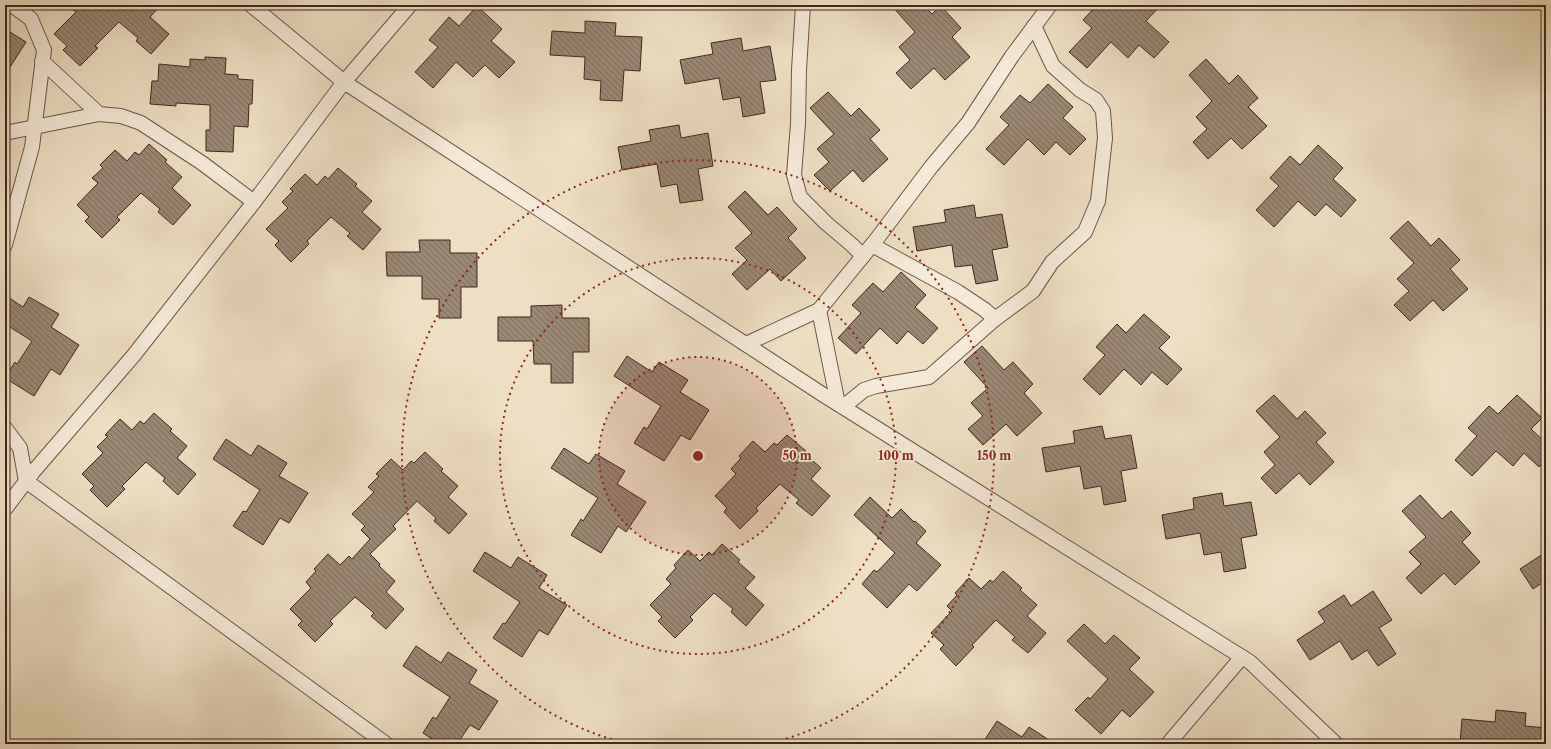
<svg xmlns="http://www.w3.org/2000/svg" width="1551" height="749" font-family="'Libre Caslon Text',serif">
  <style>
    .building { fill: url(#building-back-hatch); stroke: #40271c }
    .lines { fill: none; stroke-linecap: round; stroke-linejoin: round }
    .street-casing { stroke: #6c5546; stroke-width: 16 }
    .street { stroke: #f5ead7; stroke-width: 14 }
    .ring { fill: none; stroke: #8f2418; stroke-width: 2; stroke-dasharray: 2 4 }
    .centre { fill: #8f2418; stroke: #f5ead7; stroke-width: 2 }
    .ring-label { font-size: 12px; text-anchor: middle; font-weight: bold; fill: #8f2418; stroke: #f5ead7; stroke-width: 3.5; stroke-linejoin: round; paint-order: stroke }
  </style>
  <defs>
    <pattern id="building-back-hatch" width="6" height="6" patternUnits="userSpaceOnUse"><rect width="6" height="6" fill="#9b8772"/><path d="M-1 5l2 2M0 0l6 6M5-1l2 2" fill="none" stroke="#806e5d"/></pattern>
  </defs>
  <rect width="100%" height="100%" fill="#efdfc2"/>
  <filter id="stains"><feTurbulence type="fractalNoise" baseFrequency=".005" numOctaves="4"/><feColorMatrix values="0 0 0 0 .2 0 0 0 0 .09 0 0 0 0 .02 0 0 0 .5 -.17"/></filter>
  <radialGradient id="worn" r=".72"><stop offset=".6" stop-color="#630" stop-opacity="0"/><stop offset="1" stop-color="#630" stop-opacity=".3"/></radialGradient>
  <!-- building -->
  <g class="building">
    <path d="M68,5H161L150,17L169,34L151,54L136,41L138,38L119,22L95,46L98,48L80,66L63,50L67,46L54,34L76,12Z"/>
    <path d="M891,5H923L932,14L941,6L961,28L952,37L970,57L945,80L934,68L911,89L896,73L910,60L899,47L915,32Z"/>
    <path d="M1097,5H1161L1146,21L1169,42L1154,58L1139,45L1128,58L1111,42L1087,68L1069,52L1092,28L1083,20Z"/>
    <path d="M477,6L502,29L491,41L515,62L499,78L485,65L473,77L456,62L433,88L415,72L438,47L429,40L449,17L459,26Z"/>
    <path d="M585,21L616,23L615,36L642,37L640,71L624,70L622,101L600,100L601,81L584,79L585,57L550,55L552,31L585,33Z"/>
    <path d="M5,29L26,42L5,75Z"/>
    <path d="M741,38L743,51L770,46L776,80L760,82L765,113L743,117L740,97L723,100L719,78L685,84L680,60L713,54L711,43Z"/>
    <path d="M205,57L226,58L225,74L238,75V79L253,80L252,104H249L248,127L234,126L233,152L206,151V130H210V105L176,103V106L150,104L152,81H158L159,64L190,67V59L205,60Z"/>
    <path d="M1206,59L1229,84L1238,75L1258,98L1248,107L1267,126L1242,149L1231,138L1208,159L1193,142L1207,129L1196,117L1212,101L1189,75Z"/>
    <path d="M1048,84L1073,107L1063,118L1086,139L1070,155L1056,142L1044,155L1028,139L1004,165L986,149L1009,125L1000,117L1020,95L1030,103Z"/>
    <path d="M828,92L851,116L859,108L880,130L870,139L888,159L863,182L853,170L830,191L814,175L829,162L817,149L834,134L810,108Z"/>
    <path d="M679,125L681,138L708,133L713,166L698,169L703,200L680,203L677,184L661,187L657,164L622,170L618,147L651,141L649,130Z"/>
    <path d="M149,144L167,160L165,162L182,177L172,188L191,205L173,225L158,212L160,209L141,193L117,217L120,220L102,238L85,221L89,217L77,205L98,183L92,178L103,168L100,165L115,150L127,161L135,152L139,155Z"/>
    <path d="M1318,145L1343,168L1333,179L1356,200L1341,217L1326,204L1315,216L1298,201L1274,227L1256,210L1279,186L1270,178L1290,156L1300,165Z"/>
    <path d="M338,168L357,184L355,186L372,201L362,212L381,229L363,250L347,236L350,233L331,217L307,241L309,244L291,262L275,245L279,241L266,229L288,208L282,202L293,191L290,189L305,174L317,185L325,176L328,179Z"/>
    <path d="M745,191L768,215L777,207L797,229L788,238L806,258L781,281L770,269L747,290L732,274L747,260L735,248L752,233L728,207Z"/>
    <path d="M974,205L976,218L1002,214L1008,247L992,250L998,280L976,284L972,265L955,267L952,245L917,251L913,227L946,222L944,210Z"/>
    <path d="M1408,221L1431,246L1439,238L1460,260L1450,269L1468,289L1443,311L1433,300L1410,321L1394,305L1409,291L1397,279L1414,263L1390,238Z"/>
    <path d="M419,240H450V253H477V287H461V318H439V299H422V276H387L386,252H420Z"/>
    <path d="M901,272L926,295L915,307L938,328L923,344L908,331L897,344L880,328L856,354L838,338L861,313L852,305L873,283L883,292Z"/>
    <path d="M5,295L23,307L29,297L59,314L51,327L79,345L60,375L51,369L34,396L5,378L15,362L17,364L32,341L5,324Z"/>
    <path d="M562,305V318H589V352H573V383H551V364H534L533,341H498V317H531V306Z"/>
    <path d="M1144,314L1170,337L1159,348L1182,369L1167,385L1152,372L1141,385L1124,369L1100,395L1083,379L1105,355L1096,347L1117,324L1126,333Z"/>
    <path d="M982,346L1004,370L1013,362L1033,384L1024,393L1042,413L1017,436L1006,424L983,445L968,429L983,416L971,403L988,388L964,362Z"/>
    <path d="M627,356L652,372L659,362L688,380L680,392L709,410L690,440L681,435L664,461L634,443L644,427L647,429L661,406L614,376Z"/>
    <path d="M1274,395L1297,419L1305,411L1326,433L1316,442L1334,462L1310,485L1299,473L1276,494L1261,478L1275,465L1264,452L1280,437L1256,411Z"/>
    <path d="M1517,395L1542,418L1531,429L1546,443V459L1539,467L1524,453L1513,466L1496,451L1472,476L1455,460L1477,436L1468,428L1489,406L1498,414Z"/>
    <path d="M154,413L172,429L170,431L187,446L177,458L196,474L178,495L163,481L165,478L146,462L122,486L125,489L107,507L90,490L94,486L82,474L103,453L97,447L108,436L105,435L120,419L132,430L140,421L144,424Z"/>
    <path d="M1102,426L1105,439L1131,435L1137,468L1121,471L1126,501L1104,505L1101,486L1084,489L1080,466L1046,472L1042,448L1075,443L1073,431Z"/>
    <path d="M787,435L806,451L804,453L821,468L811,479L830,496L812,516L796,503L799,500L780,484L756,508L758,511L740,529L724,512L727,508L715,496L736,474L731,469L741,458L739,456L753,441L765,452L774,443L777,445Z"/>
    <path d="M226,439L251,456L258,445L287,463L279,476L308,493L289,523L280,518L263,545L233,526L243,511L246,512L260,490L213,459Z"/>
    <path d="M564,448L589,464L596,454L625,471L617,484L646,502L626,532L618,526L601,553L571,535L581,519L583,521L598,498L551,468Z"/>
    <path d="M425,452L443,469L441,471L458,486L448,497L467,514L449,534L434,521L436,518L417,501L393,526L396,529L370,554L380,564L379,566L395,581L386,592L404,609L386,629L371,616L374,613L355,597L330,621L333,624L315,642L298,625L302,621L290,609L311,588L306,582L316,571L314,569L328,554L340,565L349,556L352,559L370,539L361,530L365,526L352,514L374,492L368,487L379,476L376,474L391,459L403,470L411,461L414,463Z"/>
    <path d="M1222,493L1224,506L1251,502L1257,535L1241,538L1246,568L1224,572L1221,552L1204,555L1200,533L1166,539L1162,515L1194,509L1193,498Z"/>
    <path d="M1420,495L1442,519L1451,511L1471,533L1462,542L1480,562L1455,585L1444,573L1421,594L1406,578L1421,564L1409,552L1426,537L1402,511Z"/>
    <path d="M870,497L892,518L901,509L914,522L915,521L926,531L916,543L941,565L917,591L909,584L887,608L862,584L874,570L877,572L895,553L854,515Z"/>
    <path d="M722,544L740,560L738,562L755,577L745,588L764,605L746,626L731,612L733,609L714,593L690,617L693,620L675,638L658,621L662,617L650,605L671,584L666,579L676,568L674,565L688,550L700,561L709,552L712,555Z"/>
    <path d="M485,552L511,568L518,557L547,575L539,588L567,605L548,635L539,630L522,657L493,638L503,623L505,624L520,602L473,571Z"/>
    <path d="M1546,552V580L1533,589L1520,569Z"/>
    <path d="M1003,571L1022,588L1020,590L1037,605L1027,616L1046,633L1028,653L1012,640L1015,637L996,620L972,645L974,647L956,666L940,649L944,645L931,633L952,611L947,606L957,595L955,593L969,578L981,589L990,580L993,582Z"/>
    <path d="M1373,591L1392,620L1379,628L1396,654L1378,666L1367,650L1352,660L1340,641L1310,660L1297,640L1325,622L1318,612L1344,595L1351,606Z"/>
    <path d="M1084,624L1105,644L1114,635L1140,658L1129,669L1154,692L1130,717L1122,710L1101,734L1075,710L1088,697L1090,699L1108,679L1067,641Z"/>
    <path d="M416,646L441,663L448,652L477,670L469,683L498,701L479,730L470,725L457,744H440L423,733L433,717L436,719L450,697L403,666Z"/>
    <path d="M1496,710L1526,713L1525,726L1546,728V744L1460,743L1462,719L1495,722Z"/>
    <path d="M997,721L1022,737L1029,727L1055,744H982Z"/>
  </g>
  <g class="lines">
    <defs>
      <g id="street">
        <path d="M251,5L344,82L822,394L1250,662L1336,744"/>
        <path d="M803,5L799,70L798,124L794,175L800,197L826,223L852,245L863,256"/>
        <path d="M42,61L99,114"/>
        <path d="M5,133L99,114L121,116L141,123L202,163L254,202"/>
        <path d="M5,245L32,147L44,50L31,19L12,5"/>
        <path d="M819,310L838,404"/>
        <path d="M995,319L1033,291L1052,262L1085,232L1098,201L1105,138L1103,111L1096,100L1080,90L1053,66L1034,26"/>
        <path d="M746,344L819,310L876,240L931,167L968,123L1012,56L1050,5"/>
        <path d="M843,407L864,390L876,386L929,377L995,319L985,310L958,292L872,245"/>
        <path d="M5,428L20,448L26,481L386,744"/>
        <path d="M5,509L33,472L134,355L254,202L344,82L410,5"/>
        <path d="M1168,744L1242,657"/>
      </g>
    </defs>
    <!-- street casing -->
    <use href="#street" class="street-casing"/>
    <!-- street -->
    <use href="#street" class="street"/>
  </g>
  <!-- distance rings -->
  <circle cx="698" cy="456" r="99" fill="#8f2418" fill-opacity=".12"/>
  <g class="ring">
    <circle cx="698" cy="456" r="99"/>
    <circle cx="698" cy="456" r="198"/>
    <path d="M629 744A296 296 0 1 1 767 744"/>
  </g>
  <circle cx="698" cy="456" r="6" class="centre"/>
  <g class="ring-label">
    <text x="797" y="460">50 m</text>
    <text x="896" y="460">100 m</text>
    <text x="994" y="460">150 m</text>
  </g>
  <!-- margin -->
  <rect width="1551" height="749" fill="none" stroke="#efdfc2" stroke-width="20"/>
  <rect x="6" y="6" width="1539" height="737" fill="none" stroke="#40271c" stroke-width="2"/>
  <rect x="10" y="10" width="1531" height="729" fill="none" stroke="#40271c"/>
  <rect width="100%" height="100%" filter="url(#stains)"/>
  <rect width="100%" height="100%" fill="url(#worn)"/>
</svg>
